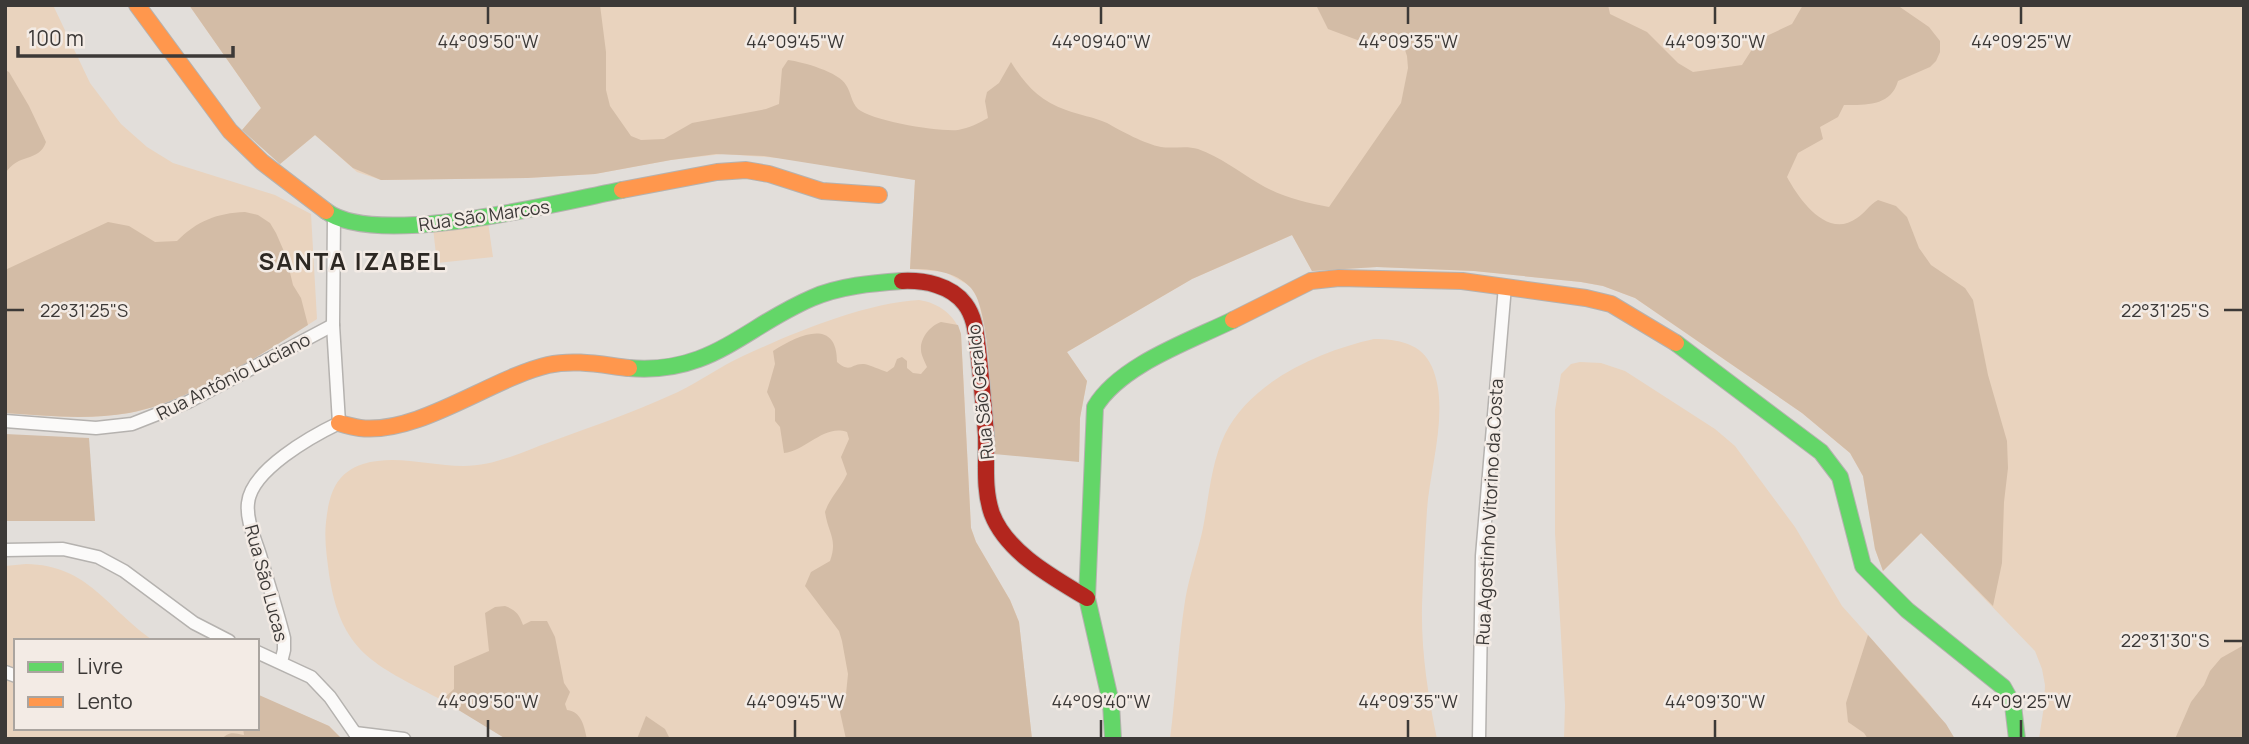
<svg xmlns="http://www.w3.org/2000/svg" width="2249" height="744" font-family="Manrope,sans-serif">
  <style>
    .green { fill: #e9d3be }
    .forest { fill: #d3bca6 }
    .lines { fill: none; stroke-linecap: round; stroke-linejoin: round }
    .street-casing { stroke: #b5b2af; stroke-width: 15 }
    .fast-casing { stroke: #b5b2af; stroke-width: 18 }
    .slow-casing { stroke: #b5b2af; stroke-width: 18 }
    .jam-casing { stroke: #b5b2af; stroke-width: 18 }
    .street { stroke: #fbfaf9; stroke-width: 12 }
    .fast { stroke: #63d668; stroke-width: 16 }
    .slow { stroke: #ff974d; stroke-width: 16 }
    .jam { stroke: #b3261e; stroke-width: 16 }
    .ticks { fill: none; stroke: #3c3937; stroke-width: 2.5 }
    .labels { text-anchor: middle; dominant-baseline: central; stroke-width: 5; stroke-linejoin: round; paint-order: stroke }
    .street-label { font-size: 18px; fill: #3c3937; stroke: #f3ebe5 }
    .district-label { font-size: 24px; font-weight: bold; letter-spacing: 2px; fill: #2d2823; stroke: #f3ebe5 }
    .ticks-label { font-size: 18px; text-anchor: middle; fill: #3c3937; stroke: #f3ebe5; stroke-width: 5; stroke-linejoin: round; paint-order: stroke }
  </style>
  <rect width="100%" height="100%" fill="#e2deda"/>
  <!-- green -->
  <g class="green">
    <path d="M5,5H53L90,83L121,124L147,147L173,163L275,195L311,214L317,319C267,351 187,403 129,413C89,420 46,416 5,413Z"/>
    <path d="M189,5H2244V739H2039L2044,706L2045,685L2042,669L2035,651L1921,533L1883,571L1875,549L1863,476L1850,453L1802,413L1635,298L1603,286L1581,282L1474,271L1377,267L1312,271L1292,235L1192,279L1067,352L1087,381L1080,418L1079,462L986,335L978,299L970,286L945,272L910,269L915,180L792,159L723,154L671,160L595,174L527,178L381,180L357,172L315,135L280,164L242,130L261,108Z"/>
    <path d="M488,222L493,257L437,263L433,228Z"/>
    <path d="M919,300C939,303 955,315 961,334L971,528L976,542L1010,600L1019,622L1032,739H506C484,725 461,710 438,698C374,664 341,653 329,574C327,557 324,540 326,522C329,495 335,473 363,464C396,454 430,466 463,466C494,466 522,452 550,442C568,435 586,429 605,422C629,413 654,403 678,392C700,381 721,366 743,356C793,333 864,303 919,300Z"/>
    <path d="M1374,339C1397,339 1422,343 1432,367C1450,408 1430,467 1427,510C1425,542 1423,574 1422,606C1421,650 1428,696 1437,739H1170C1176,693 1178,646 1185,601C1189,576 1198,552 1203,528C1209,497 1211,463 1225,434C1251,381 1320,351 1374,339Z"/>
    <path d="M1580,362L1601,363L1625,371L1715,429L1735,446L1795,527L1842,606L1927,701L1955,739H1564L1565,705L1555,533V410L1561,374L1571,364Z"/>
    <path d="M26,564C89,565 107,609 154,641H16V728H257V695L329,726L342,739H5V566Z"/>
  </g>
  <!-- forest -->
  <g class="forest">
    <path d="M189,5H600L606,52V90L610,106L631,136L641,140L664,139L692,123L766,109L779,104L782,69L788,60C803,62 839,72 846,85C851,92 851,102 858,109C872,121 939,132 958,130C969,128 979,123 988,118L985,101L987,92L999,83L1011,62C1025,85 1040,101 1066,110C1079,115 1094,117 1107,123C1121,131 1145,144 1161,147C1173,149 1186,145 1198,149C1220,157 1238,171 1258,183C1279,196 1305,203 1329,207L1401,103L1408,68L1407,56L1402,41H1360L1328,29L1316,5H1608L1610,14L1647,32L1678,63L1693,72L1742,65L1758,40L1792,24L1803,5H1897L1929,27L1940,41V52L1936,61L1930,67L1898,81C1891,106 1867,105 1844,105L1838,117L1820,127L1823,139L1798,153L1787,177C1799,199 1827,240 1857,218C1865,213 1869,205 1878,200L1896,206L1907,217L1919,248L1931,265L1965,288L1973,300L1988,375L2007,441L2008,468L2004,502L2002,563L1993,606L1921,533L1883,571L1875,549L1863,476L1850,453L1802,413L1635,298L1603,286L1581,282L1474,271L1377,267L1312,271L1292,235L1192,279L1067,352L1087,381L1080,418L1079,462L994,454C991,419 992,311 971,288C955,271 932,269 910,269L915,180L764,156L716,154L671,160L595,174L527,178L381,180L353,168L315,135L280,164L242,130L261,108Z"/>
    <path d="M5,70L9,72L29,106L46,142C39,163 18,152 5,174Z"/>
    <path d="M245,212L258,215L270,223L276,233L286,256L293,285L301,298L308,325C259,356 186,403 129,413C89,420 46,416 5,413V270L108,222L129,226L155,242L177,241C197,221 217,213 245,212Z"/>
    <path d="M941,322L958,325L961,334L971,528L976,542L1010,600L1019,622L1032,739H846L840,712L841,703L846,694L848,674L842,641L839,631L805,586L811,572L830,561C838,539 828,533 825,512C830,497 841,488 847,474L841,457L849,439L847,432C824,424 806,451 784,453L780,427L775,421V409L767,392L775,364L773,351C798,335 837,317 837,362C851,374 851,363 864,364C871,365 880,370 887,372L894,367L897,359L902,357L907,361V368L913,373L921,374L927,367C925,362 921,355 921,350C920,338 930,326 941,322Z"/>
    <path d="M5,434L89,438L95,521H5Z"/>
    <path d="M505,606C516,610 519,614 523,625L531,621H547L555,637L564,683L570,692L565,704L567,710C582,712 584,726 587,739H506L442,700L454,689V666L489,651L485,613L495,607Z"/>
    <path d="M1868,635L1946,724L1955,739H1868L1864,733L1848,722L1846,703Z"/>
    <path d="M2244,645V739H2175L2191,702L2204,685L2210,671L2221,658Z"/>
    <path d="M259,695L329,726L342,739H222C229,731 234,733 244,735L243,728H257Z"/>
    <path d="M646,716L665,729L670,739H637Z"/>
  </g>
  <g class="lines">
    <defs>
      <g id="street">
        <path d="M5,421L96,428L132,424L188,402L333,325"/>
        <path d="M5,550L63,549L98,557L124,571L194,623L229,641"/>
        <path d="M257,652L311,677L330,697L359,739"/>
        <path d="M281,662L284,650V638C277,610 268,583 260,555C255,539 246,520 248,503C251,470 312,436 339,423L333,325L334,217"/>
        <path d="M5,672L16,676"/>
        <path d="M355,733L404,739"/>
        <path d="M1479,739L1482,556L1505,286"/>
      </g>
      <g id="fast">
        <path d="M326,211C376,249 560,202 622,190"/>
        <path d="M1676,343L1821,452L1840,477L1863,566L1907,610L2003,687L2013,705L2017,739"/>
        <path d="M629,368C711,375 744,327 812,298C839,286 873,283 902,281"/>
        <path d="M1113,739L1111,703L1087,598L1095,407C1120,365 1190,341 1233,320"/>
      </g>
      <g id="slow">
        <path d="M137,5L230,131L262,162L326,211"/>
        <path d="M622,190L717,172L746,170L769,174L822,191L879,195"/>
        <path d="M1233,320L1311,281L1339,278L1462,281L1586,298L1611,304L1676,343"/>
        <path d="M339,423C346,425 353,427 360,428C418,435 492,378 548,365C575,359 602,365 629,368"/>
      </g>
      <path id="jam" d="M902,281C924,280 951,285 965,304C975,317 976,334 978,349C981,378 984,406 986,435C987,461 983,489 992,514C1007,553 1054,578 1087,598"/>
    </defs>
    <!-- street casing -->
    <use href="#street" class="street-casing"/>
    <!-- fast casing -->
    <use href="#fast" class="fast-casing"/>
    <!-- slow casing -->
    <use href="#slow" class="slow-casing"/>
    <!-- jam casing -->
    <use href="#jam" class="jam-casing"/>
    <!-- street -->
    <use href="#street" class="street"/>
    <!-- fast -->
    <use href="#fast" class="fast"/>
    <!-- slow -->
    <use href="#slow" class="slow"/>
    <!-- jam -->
    <use href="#jam" class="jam"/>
  </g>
  <!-- ticks -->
  <path class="ticks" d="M488,7V24M795,7V24M1101,7V24M1408,7V24M1715,7V24M2021,7V24M7,310H24M2224,310H2242M2224,641H2242M488,720V737M795,720V737M1101,720V737M1408,720V737M1715,720V737M2021,720V737"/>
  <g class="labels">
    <!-- street labels -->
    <g class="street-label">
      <text transform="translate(484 215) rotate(-8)">Rua São Marcos</text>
      <text transform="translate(233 376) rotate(-27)">Rua Antônio Luciano</text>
      <text transform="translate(980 392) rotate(-96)">Rua São Geraldo</text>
      <text transform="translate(1489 512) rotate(-87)">Rua Agostinho Vitorino da Costa</text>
      <text transform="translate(267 583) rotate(75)">Rua São Lucas</text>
    </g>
    <!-- district labels -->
    <g class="district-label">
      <text x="353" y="260">SANTA IZABEL</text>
    </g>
  </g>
  <g class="ticks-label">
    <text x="488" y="48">44°09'50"W</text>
    <text x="795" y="48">44°09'45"W</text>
    <text x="1101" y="48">44°09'40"W</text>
    <text x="1408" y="48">44°09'35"W</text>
    <text x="1715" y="48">44°09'30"W</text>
    <text x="2021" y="48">44°09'25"W</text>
    <text x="84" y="317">22°31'25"S</text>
    <text x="2165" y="317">22°31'25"S</text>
    <text x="2165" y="647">22°31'30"S</text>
    <text x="488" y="708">44°09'50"W</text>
    <text x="795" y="708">44°09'45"W</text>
    <text x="1101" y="708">44°09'40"W</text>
    <text x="1408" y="708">44°09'35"W</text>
    <text x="1715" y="708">44°09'30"W</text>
    <text x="2021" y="708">44°09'25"W</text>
  </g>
  <!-- border -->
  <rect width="2249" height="744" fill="none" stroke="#3c3937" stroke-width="14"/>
  <!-- legend -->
  <rect x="14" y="639" width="245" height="91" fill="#f3ebe5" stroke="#aaa49f" stroke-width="2"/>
  <rect x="28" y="662" width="35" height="10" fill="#63d668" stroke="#aaa49f" stroke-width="2"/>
  <text x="77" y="674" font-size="21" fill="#3c3937">Livre</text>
  <rect x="28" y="697" width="35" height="10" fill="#ff974d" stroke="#aaa49f" stroke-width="2"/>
  <text x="77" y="709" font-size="21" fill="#3c3937">Lento</text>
  <!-- scale -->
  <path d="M18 46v10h215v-10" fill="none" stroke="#3c3937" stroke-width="3.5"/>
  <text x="28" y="46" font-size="21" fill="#3c3937" stroke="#f3ebe5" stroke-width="5" paint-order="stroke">100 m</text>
</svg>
